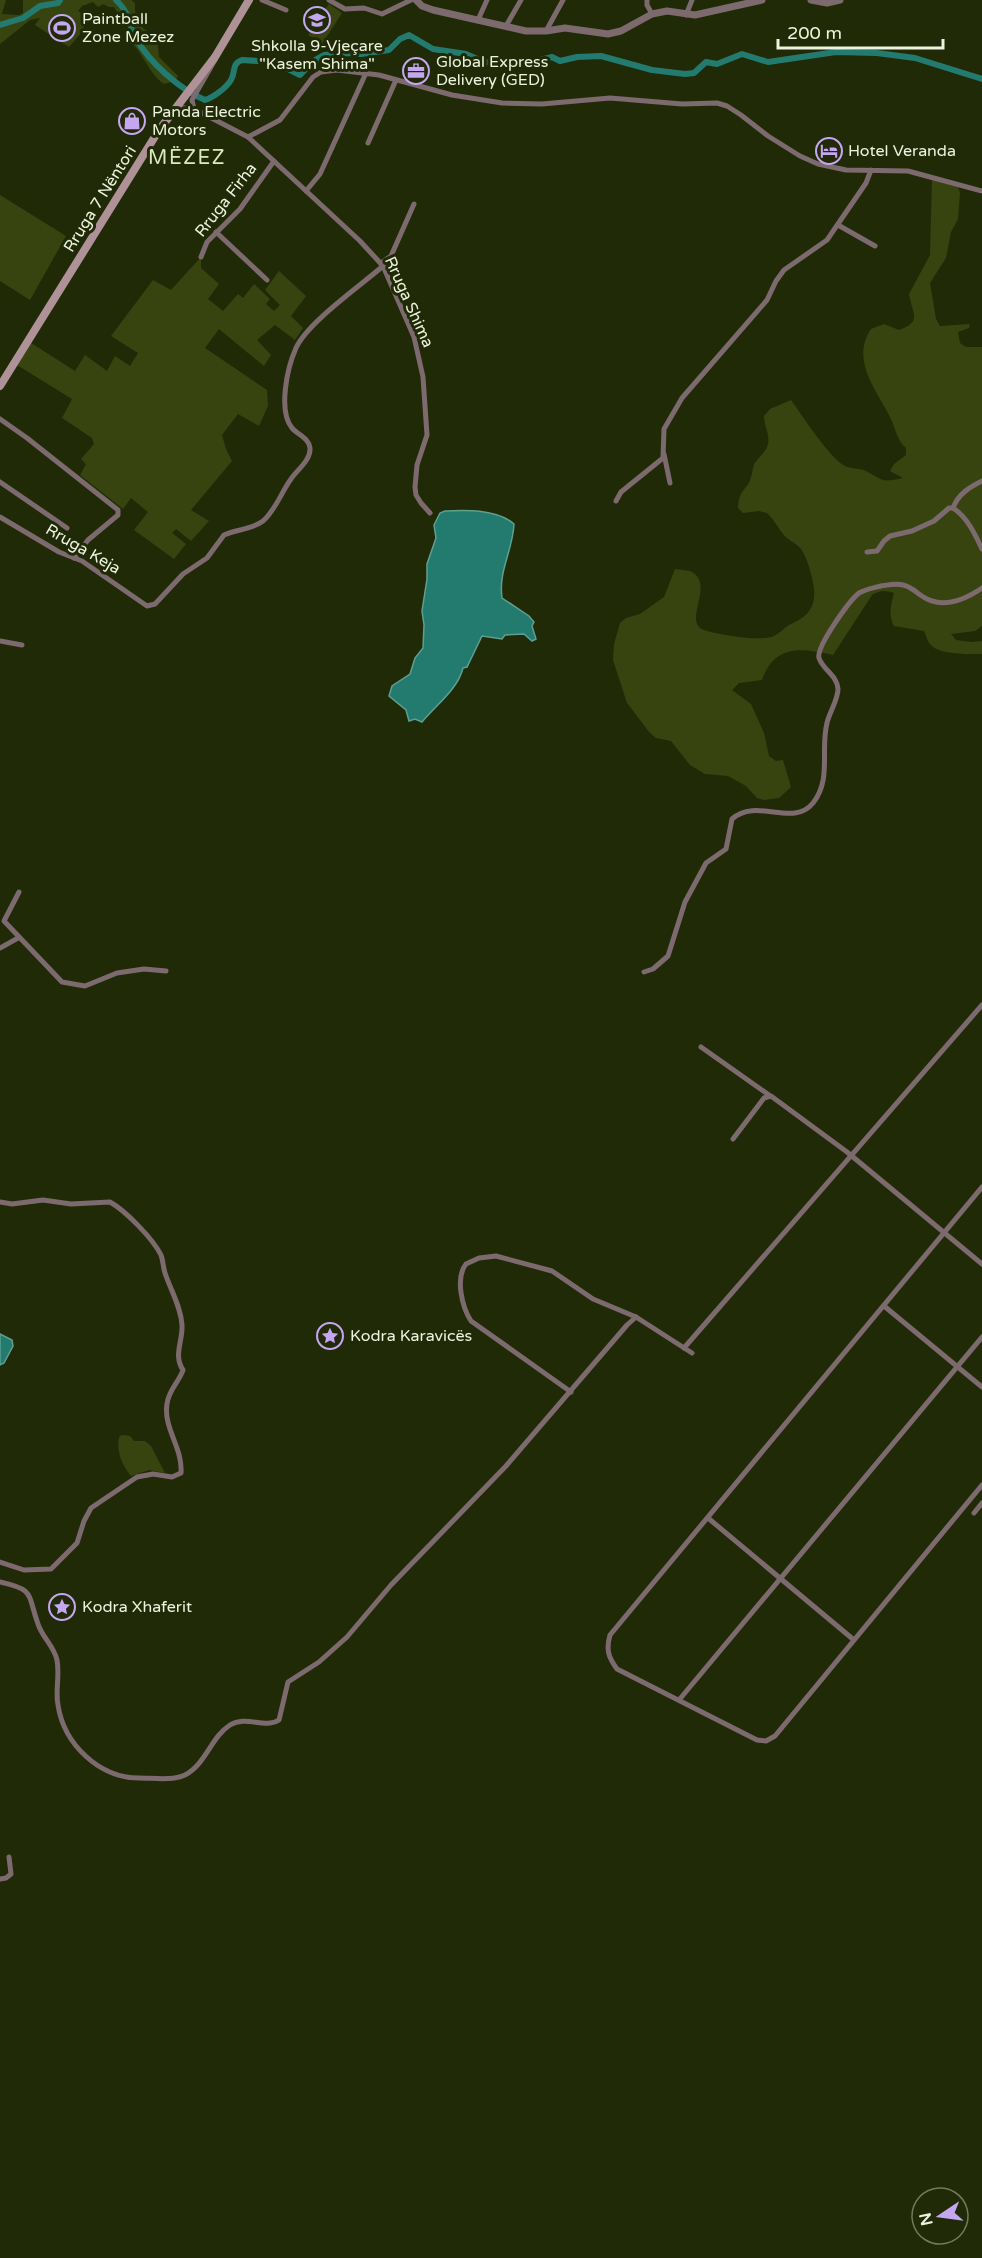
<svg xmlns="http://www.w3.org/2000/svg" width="982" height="2258" font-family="'Varela Round',sans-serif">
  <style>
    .green { fill: #374410 }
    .water { fill: #237b6f; stroke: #5f9f90; stroke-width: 1.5 }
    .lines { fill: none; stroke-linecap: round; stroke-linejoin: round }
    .canal { stroke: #237b6f; stroke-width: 6 }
    .minor { stroke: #7d6a6f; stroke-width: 5 }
    .tertiary { stroke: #7d6a6f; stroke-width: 7 }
    .secondary { stroke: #af9198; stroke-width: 8 }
    .labels { text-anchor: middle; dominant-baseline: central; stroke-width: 6; stroke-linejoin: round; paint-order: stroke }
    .poi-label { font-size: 16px; fill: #ebf2de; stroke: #212a07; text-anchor: start }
    .street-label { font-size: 16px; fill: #ebf2de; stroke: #212a07 }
    .quarter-label { font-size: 20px; letter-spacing: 1.5px; fill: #dbe8c0; stroke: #212a07 }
  </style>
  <rect width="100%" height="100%" fill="#212a07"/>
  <!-- green -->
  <g class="green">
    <path d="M0,0H6L2,14L19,15L23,13V0H131L135,3C134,22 142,29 157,38L159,57L178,76L175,81L164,84C147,72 143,50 126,38L129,31L128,21L120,17L114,7H109L103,4L98,7L93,2L82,6L78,11L89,17L82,32L69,47L35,25L40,18L30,20L0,44Z"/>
    <path d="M329,4L342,13L322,44L308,35Z"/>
    <path d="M932,179L958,187L960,193L958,219L951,232L946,258L930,283L936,319L940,326L970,324L969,328L958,332L960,343L966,347H982V626L975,631L951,634L956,640L971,642L982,641V654C969,654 938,655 930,644C927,641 926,635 924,631L894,626C888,615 891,605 894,593C885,590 880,590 872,595L833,655C801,648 775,644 762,680L739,683L732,690L751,704L764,733L769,756L776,761L783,760L791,787L779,798L764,800L757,798L746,786L728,776L705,774L690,765L671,741L656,738L650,733L627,703L613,660L614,644L620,623L626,618L640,614L664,597L675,569C680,570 688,570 692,572C716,586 679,625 707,631C721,635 762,642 774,636C780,633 784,628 789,625C815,614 818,600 811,574C809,566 806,556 801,549C797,544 792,542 787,538C779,531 775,520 767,513L759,511L743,513L738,508C739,488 748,490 751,477C753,473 752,468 755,463C759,456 766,453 768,444C770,435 764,425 764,416L770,409L791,400C802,415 830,459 845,466C851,469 858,468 864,470C884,480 880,483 903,478L890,471L894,464L906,455V448C897,440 896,430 891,419C877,391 850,360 871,329L884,324L899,330C923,321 912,314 909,294L930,255Z"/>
    <path d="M0,195L66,236L30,300L0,281Z"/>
    <path d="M201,257V268L219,284L208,299L223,311L238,294L243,298L254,284L270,299L266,304L274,311L280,305L265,290L279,271L306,296L291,316L303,328L295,340L275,325L257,340L271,355L264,366L219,329L205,348L267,390L268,406L259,426L238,414L222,435L226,449L232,461L191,510L209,521L191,541L176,529L172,533L186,544L174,559L134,530L148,512L131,498L123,509L80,475L86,464L81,459L94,444L92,438L62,418L72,399L17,365L31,343L75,371L85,355L107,371L115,356L130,366L138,353L111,336L153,280L171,290Z"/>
    <path d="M122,1435L130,1436L134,1441H145L151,1446L165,1473L149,1470L131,1476C122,1465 116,1451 119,1437Z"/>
  </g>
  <!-- water -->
  <g class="water">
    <path d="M445,511C466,510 497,509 514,524C513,550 498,571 502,598L529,616L534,622L532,626L536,639L532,641L524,634L505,635L502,639L482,636L467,667L463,668C458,689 436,705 422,722L415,719L409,721L406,710L389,696L392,686L410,674L415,658L423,648L424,625L422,611L427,579V564L436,538L434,525L440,513Z"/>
    <path d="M0,1334L12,1340L13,1346L4,1363L0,1365Z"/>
  </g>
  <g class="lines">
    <!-- canal -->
    <g class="canal">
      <path d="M116,0C132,16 127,22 135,37C149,62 179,89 205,100C214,97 226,88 231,80C236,72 231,64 242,60L274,62L300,75L315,60L324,55L348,53L361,54L389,50L400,39L409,35L433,49L466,54L484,62L493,63L525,64L552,57L560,61L577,57L601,56L652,70L685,74L694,73L706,62L717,64L742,54L768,62L836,52L877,53L915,58L982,79"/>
      <path d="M0,25L23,18L40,6L58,3L60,0"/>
    </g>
    <!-- minor -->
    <g class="minor">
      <path d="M262,0L286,10"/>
      <path d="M329,0L345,9L364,8L382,14L411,0"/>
      <path d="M647,0V5L652,14"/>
      <path d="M686,15L692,0"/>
      <path d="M478,20L487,0"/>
      <path d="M506,26L521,0"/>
      <path d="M546,31L563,0"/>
      <path d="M176,107L194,109L248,137L360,241L383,266L414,337L423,377L427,435L417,465L415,487L416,495L421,503L430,513"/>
      <path d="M194,109L192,100L215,60"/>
      <path d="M248,137L280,120L313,77L321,72L337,70L379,75L452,95L502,103L542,104L610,98L682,104L717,103L727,106L741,115L768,136L800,156L818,164L846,170L908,171L982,191"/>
      <path d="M368,143L396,80"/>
      <path d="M306,191L320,174L366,73"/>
      <path d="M838,225L875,246"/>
      <path d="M216,232L267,280"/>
      <path d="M201,257L207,242L240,209L274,161"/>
      <path d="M381,263L391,256L414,204"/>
      <path d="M0,419L27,438L118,510V515L88,540L74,558"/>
      <path d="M664,454L670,483"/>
      <path d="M982,481C970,487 958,494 953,508C967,517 975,534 982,549"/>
      <path d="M0,482L67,528"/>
      <path d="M616,501L621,492L663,458L664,429L682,398L767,300L776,281L784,270L827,240L866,183L871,170"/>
      <path d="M0,517L59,552L82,561L147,606L155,604L183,574L207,558L224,535C237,529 251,530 263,521C275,511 282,491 291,479C297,470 311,460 310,448C309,438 298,435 292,428C278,411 287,368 296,348C307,323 360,286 383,266"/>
      <path d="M867,552L877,551L884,541L890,536L912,531L934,521L949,508H953"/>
      <path d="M0,641L22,645"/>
      <path d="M19,892L4,921L62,982L85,986L117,973L144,969L166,971"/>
      <path d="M0,948L18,938"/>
      <path d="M644,972L653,969L668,956L685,902L706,863L726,849L732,819C757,797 793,828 813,803C832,779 820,750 827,723C829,713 838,700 838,689C837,675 823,670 819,658C816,647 849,601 859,593C866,589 873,588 881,586C888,585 896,583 903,585C913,587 918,595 927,599C946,608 966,599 982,588"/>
      <path d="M701,1047L769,1095"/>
      <path d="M733,1139L764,1098L771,1096L847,1152L982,1264"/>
      <path d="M982,1187L610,1635C606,1649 608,1657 617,1669L757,1740L766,1741L775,1736L982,1485"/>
      <path d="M0,1202L12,1204L43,1200L71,1204L110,1202C126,1211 153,1239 161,1255C163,1260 163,1267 165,1273C171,1291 181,1307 182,1325C183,1341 173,1355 183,1370C179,1382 168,1391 167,1404C163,1428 183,1448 181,1473L172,1477L153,1474L137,1477L91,1508L84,1521L77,1543L51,1569L24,1570L0,1562"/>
      <path d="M884,1306L982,1387"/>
      <path d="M684,1348L982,1005"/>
      <path d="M571,1392L471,1321C462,1307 455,1278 466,1264L479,1258L496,1256L552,1271L593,1299L636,1317L692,1353"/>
      <path d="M974,1513L982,1503"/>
      <path d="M708,1518L854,1640"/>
      <path d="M0,1582C35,1590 27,1593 38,1624C42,1637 54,1646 57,1660C60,1675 55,1691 58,1705C64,1745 100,1778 139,1778C153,1778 172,1781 185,1775C206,1764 211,1737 230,1725C246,1715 265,1729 279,1720L288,1682L319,1662L347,1637L391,1585L506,1466L627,1325L636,1317"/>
      <path d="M679,1700L982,1337"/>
      <path d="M0,1879L6,1878L11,1874L9,1857"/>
    </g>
    <!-- tertiary -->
    <g class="tertiary">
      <path d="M416,0L422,6L433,10L526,31H546L565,28L608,34L621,31L652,14L667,11L695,15L762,0"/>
      <path d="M811,0L827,3L840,0"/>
    </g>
    <!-- secondary -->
    <path class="secondary" d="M0,386L159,130L215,57L249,0"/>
  </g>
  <!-- icons -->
  <defs>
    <symbol id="school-ring" viewBox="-11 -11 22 22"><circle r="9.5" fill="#212a07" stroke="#c5a7f1" stroke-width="1.5"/><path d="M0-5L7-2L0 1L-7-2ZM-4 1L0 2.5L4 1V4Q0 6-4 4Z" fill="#c5a7f1"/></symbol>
    <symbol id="stadium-ring" viewBox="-11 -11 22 22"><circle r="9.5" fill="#212a07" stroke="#c5a7f1" stroke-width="1.5"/><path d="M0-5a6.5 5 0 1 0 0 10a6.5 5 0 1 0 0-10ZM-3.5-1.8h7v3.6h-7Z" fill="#c5a7f1"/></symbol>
    <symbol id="office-ring" viewBox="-11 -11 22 22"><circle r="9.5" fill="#212a07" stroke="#c5a7f1" stroke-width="1.5"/><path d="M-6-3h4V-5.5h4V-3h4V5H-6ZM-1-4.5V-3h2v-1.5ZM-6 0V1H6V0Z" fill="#c5a7f1"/></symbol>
    <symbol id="shop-ring" viewBox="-11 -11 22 22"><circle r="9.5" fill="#212a07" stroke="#c5a7f1" stroke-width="1.5"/><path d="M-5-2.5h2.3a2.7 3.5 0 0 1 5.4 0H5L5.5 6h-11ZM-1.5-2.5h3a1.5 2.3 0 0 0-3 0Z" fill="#c5a7f1"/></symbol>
    <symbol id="hotel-ring" viewBox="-11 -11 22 22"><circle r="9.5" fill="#212a07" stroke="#c5a7f1" stroke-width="1.5"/><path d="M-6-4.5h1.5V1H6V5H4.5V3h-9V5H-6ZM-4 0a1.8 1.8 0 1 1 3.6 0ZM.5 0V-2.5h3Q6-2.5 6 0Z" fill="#c5a7f1"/></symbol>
    <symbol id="sight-ring" viewBox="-11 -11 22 22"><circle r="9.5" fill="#212a07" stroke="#c5a7f1" stroke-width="1.5"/><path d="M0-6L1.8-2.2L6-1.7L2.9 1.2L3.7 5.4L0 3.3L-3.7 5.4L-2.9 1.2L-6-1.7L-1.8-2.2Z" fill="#c5a7f1"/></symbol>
  </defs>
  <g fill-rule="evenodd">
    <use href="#school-ring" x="302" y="5" width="30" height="30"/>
    <use href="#stadium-ring" x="47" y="13" width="30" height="30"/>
    <use href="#office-ring" x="401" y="56" width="30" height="30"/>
    <use href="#shop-ring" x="117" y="106" width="30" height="30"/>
    <use href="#hotel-ring" x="814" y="136" width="30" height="30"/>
    <use href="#sight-ring" x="315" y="1321" width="30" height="30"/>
    <use href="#sight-ring" x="47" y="1592" width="30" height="30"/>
  </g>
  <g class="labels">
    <!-- poi labels -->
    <g class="poi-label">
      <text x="82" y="19">Paintball<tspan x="82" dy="18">Zone Mezez</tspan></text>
      <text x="317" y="46" text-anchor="middle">Shkolla 9-Vjeçare<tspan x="317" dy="18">"Kasem Shima"</tspan></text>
      <text x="436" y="62">Global Express<tspan x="436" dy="18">Delivery (GED)</tspan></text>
      <text x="152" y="112">Panda Electric<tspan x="152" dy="18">Motors</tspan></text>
      <text x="848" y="151">Hotel Veranda</text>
      <text x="350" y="1336">Kodra Karavicës</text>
      <text x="82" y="1607">Kodra Xhaferit</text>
    </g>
    <!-- street labels -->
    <g class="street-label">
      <text transform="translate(100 199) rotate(-58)">Rruga 7 Nëntori</text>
      <text transform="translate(226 200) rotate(-52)">Rruga Firha</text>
      <text transform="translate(409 302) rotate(66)">Rruga Shima</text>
      <text transform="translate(83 549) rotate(30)">Rruga Keja</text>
    </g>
    <!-- quarter labels -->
    <g class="quarter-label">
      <text x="187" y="158">MËZEZ</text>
    </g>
  </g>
  <!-- north arrow -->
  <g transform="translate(940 2216) rotate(257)"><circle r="28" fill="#212a07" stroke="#727a5d" stroke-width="1.5"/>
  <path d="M0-4.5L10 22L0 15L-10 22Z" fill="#c5a7f1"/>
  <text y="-9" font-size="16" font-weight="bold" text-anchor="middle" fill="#ebf2de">N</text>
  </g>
  <!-- scale -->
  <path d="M778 39v9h165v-9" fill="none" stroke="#ebf2de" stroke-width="3"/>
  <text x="787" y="39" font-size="18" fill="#ebf2de" stroke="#212a07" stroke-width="4.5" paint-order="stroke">200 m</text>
</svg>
